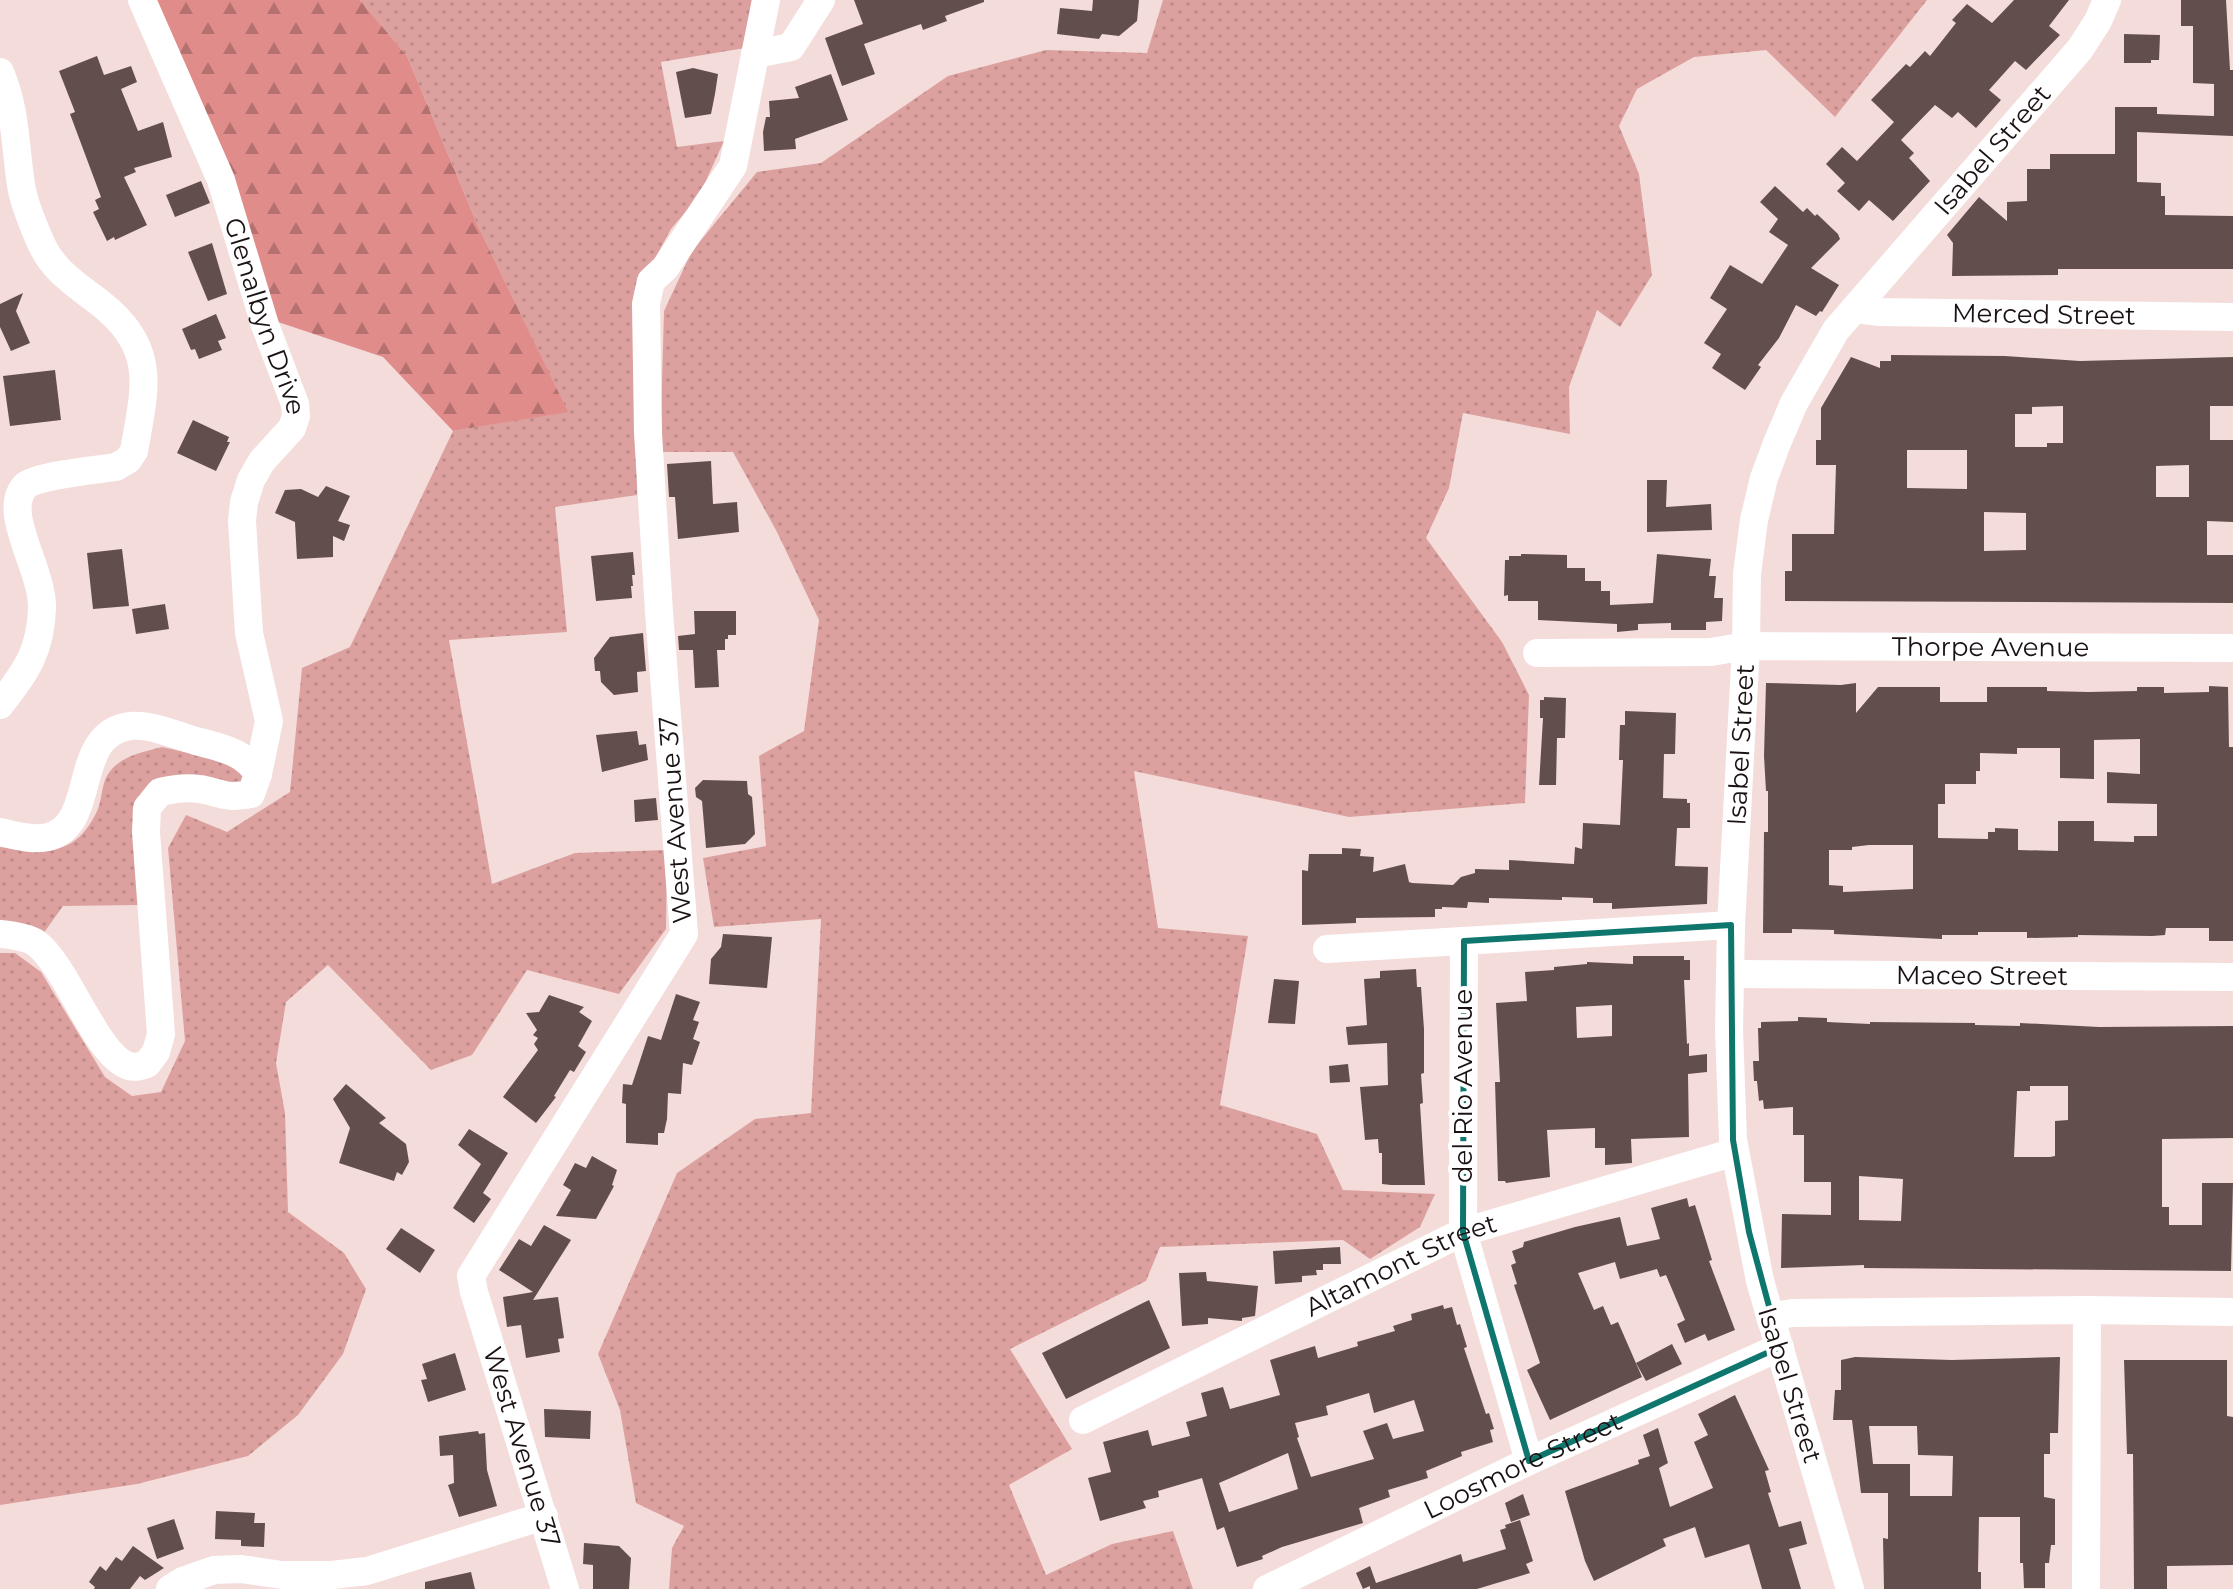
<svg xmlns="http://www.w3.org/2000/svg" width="2233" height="1589" font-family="Montserrat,sans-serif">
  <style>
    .grass { fill: url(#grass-dots) }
    .forest { fill: url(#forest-firs) }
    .building { fill: #634e4e; fill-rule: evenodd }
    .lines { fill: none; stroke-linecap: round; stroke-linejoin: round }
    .minor { stroke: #fff; stroke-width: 28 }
    .marked { fill: none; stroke: #0f766e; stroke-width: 6; stroke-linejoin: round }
    .labels { text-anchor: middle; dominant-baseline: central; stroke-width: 8; stroke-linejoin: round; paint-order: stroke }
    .street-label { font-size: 26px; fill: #1a1212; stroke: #fff }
  </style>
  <defs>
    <pattern id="grass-dots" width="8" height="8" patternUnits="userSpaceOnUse" patternTransform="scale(2)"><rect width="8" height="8" fill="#dca19f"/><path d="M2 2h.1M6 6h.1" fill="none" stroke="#bc8a88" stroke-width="1.8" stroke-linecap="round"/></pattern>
    <pattern id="forest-firs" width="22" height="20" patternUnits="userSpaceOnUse" patternTransform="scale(2)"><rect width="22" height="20" fill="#df8c8b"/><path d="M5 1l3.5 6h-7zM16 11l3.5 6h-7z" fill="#b47170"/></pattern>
  </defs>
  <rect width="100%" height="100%" fill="#f4dcdb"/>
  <!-- grass -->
  <g class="grass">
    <path d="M360,0H753L745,48L661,62L677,147L724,141L699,196L671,229L651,266L636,304L637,495L555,507L567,632L449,640L492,884L575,853L667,850L666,929L619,994L527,970L472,1055L431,1070L328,965L286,1002L276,1063L285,1113L288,1212L344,1253L366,1289L343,1354L298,1415L248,1456L137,1484L0,1505V953H15L41,972L105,1077L132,1096L161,1092L185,1041L168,848L186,815L227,832L290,792L302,668L350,647L453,431L567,411L478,226L407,56Z"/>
    <path d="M1163,0H1927L1835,117L1766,50L1694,57L1637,89L1619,126L1639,174L1652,275L1620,327L1597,310L1569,387L1570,434L1463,413L1449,488L1426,538L1502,642L1529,695L1525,803L1349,817L1134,771L1158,928L1248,936L1220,1105L1317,1134L1343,1190L1435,1194L1420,1227L1370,1259L1343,1240L1160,1247L1146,1281L1010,1349L1072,1449L1009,1485L1046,1575L1112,1544L1173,1531L1193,1589H669L672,1548L684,1526L636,1503L620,1410L598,1354L677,1173L755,1119L811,1113L821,919L714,927L703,858L766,846L759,756L804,731L819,620L777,532L733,452H660L664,311L692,251L757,172L821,163L948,76L1046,50L1147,53Z"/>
    <path d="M162,747L232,763L251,778L241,785L203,775L164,780L138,905L63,906L43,934L0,922V847C45,853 76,858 98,809C102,798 102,783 108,774C120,756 143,752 162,747Z"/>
  </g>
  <!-- forest -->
  <path class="forest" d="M154,0H360L407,56L478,226L568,412L453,431L383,357L275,321Z"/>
  <!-- building -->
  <g class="building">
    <path d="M854,0H984V2L945,16L947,21L923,30L921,24L864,44L875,74L842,86L825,38L863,24Z"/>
    <path d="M1093,0H1139L1137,21L1119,36L1102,34L1099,39L1057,34L1060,8L1092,11Z"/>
    <path d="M2014,0H2069L2049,26L2060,35L2026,70L2015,61L1989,90L2001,100L1976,128L1958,112L1952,118L1935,105L1901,140L1914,153L1909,158L1930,181L1893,221L1869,200L1859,211L1837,191L1845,183L1826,164L1842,147L1857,161L1894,122L1871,100L1906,64L1910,67L1925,51L1930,56L1956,23L1952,20L1967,4L1992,23Z"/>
    <path d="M2181,0H2226L2230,70H2233V136L2137,132V182L2161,183V196H2165V215L2233,216V269H2058V275L1952,276L1953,243L1947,235L1979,197L2007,221V202L2027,201V169H2050V154H2115V107H2157V114L2214,116V84L2193,83V26H2181Z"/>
    <path d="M2124,34L2160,35L2159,60H2151V63H2124Z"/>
    <path d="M97,56L104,75L131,66L137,82L121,89L138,131L163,122L172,157L134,168L136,172L124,177L147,225L115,240L114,237L107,241L93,212L99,209L95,200L101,197L70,114L75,112L59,71Z"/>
    <path d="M693,68L718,74L715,94L711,114L685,118L676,72Z"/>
    <path d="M831,74L848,120L795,139L796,149L764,151L763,132L766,117H770L769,101L799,98L795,87Z"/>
    <path d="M201,181L210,203L175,217L166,195Z"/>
    <path d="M1775,186L1803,212L1807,208L1815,216L1817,214L1838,234L1840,239L1811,268L1839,285L1822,312L1820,311L1816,316L1796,305L1779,338L1758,365L1761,367L1745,390L1712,368L1721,354L1704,343L1727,309L1710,298L1730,265L1762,284L1788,245L1769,232L1778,219L1760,202Z"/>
    <path d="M212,243L227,294L208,301L188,252Z"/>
    <path d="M23,293L16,311L30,343L11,351L0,327V304Z"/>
    <path d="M216,314L226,338L218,341L222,350L199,359L195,349L191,350L182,329Z"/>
    <path d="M1891,355L2005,356L2080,361L2233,357V406H2210V440H2233V522L2207,521V555H2233V603L1785,601V571H1792V534H1834L1836,465H1816V440H1821V408L1851,357L1880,368V361H1891ZM2063,406V443H2047V447H2015V414H2032V407ZM1907,450H1967V489L1907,488ZM2189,465V497H2156V466ZM1984,512L2026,513V550L1984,551Z"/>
    <path d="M55,370L61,420L10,426L3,376Z"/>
    <path d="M193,420L229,437L227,442H230L216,471L177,453Z"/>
    <path d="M711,461L713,504L737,502L739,532L678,539L675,497H669L667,464Z"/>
    <path d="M1647,480H1667L1666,507L1711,504L1712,530L1647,532Z"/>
    <path d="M326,486L350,496L338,521L350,525L344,541L333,536V557L297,559L295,522L275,513L285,490L301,489L318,497Z"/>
    <path d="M122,549L129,606L93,609L87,553Z"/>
    <path d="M633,552L635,575H632L633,586H631L632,598L596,601L591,556Z"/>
    <path d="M1521,554L1567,555V568H1585V581H1601V591H1610V605L1653,603L1657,554L1711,559L1709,576H1716L1714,598H1723L1722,621L1706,622V630H1671V623L1638,624V630L1617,632V624L1538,620V601H1508V595L1504,596L1505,560H1509V556H1521Z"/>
    <path d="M165,604L169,629L136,634L132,609Z"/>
    <path d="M694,611H736V635H728V639H725V650H717L719,687L695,688L693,650H679L678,636L695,634Z"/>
    <path d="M643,633L646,671L637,672L638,692L614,695L601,682L600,671H595L594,658L610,637Z"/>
    <path d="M1766,683L1841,685L1856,683V713L1878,687H1940V702H1987V687H2047V691L2088,692L2137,691V687H2164V693L2209,692V686L2228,687L2229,747H2233V941H2209V928H2166L2165,935L2152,936L2078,935V937L2027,938V932H1978V935H1942V939L1834,934V930L1792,929V933H1763L1764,832H1768V791H1766L1764,756ZM2140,739V774L2107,772V803L2157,804V836H2134V842L2094,841V821H2058V851L2018,850V829L1995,828V832H1988V839L1938,838V804H1945V784H1976V771H1980V753L2017,754V748H2060V778L2094,779V740ZM1869,845H1913V889L1843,892V886L1829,885V850H1852V847Z"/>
    <path d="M1544,697L1566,698L1565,738H1557L1556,785H1539L1543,718H1540V700H1544Z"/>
    <path d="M1625,711L1676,713L1675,754H1664L1663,798L1687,799V803H1690V828H1677L1675,866L1708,867L1707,904L1612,909V903H1593V898L1562,897V900L1489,898V903L1468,902L1467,908L1442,907V909H1435V917L1356,918V923L1302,925V870L1308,871L1309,854H1342V848L1361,849L1360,856L1374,857L1373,872L1405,864L1409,882L1412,883L1453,885L1461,877L1475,873V869L1509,870V860L1574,864L1575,847L1582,849L1583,823L1620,825L1623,760H1619L1620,725H1625Z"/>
    <path d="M637,731L639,745L646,744L648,760L602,772L596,735Z"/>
    <path d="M703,780L747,781L748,794L752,797L755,834L745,844L706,848L702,801L696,797L695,788Z"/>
    <path d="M656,798L658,820L635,822L634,800Z"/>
    <path d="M723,934L772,937L767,988L709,984L711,959L721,947Z"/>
    <path d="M1633,956H1684V960H1690V980H1684L1687,1044L1689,1043V1056L1707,1054V1072L1688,1074L1689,1137L1631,1139L1632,1163L1605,1165V1148H1595V1128L1547,1130L1550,1177L1506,1183L1505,1181H1498L1495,1082H1500L1496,1003L1527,1001L1525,972L1554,970V967L1587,964V962L1633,964ZM1612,1005V1036L1577,1038L1576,1007Z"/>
    <path d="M1416,969L1417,987H1421L1424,1029V1073L1421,1074L1423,1103L1420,1104L1425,1185H1391L1382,1184V1153H1379L1378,1139L1365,1140L1360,1087L1388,1085L1387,1043L1348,1045L1346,1027L1367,1025L1364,979L1380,978V971Z"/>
    <path d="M1274,979L1299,981L1295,1024L1268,1023Z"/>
    <path d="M676,994L700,1002L693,1020L699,1022L693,1039L700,1042L692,1065L683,1063L681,1094L668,1093L667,1119L664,1133H658V1145L626,1143V1104L622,1103L623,1084L632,1085L648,1036L661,1040Z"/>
    <path d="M549,995L584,1007L579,1012L592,1021L578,1046L586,1052L574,1072L570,1070L554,1096L556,1097L536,1123L503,1097L538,1050L534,1044L538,1038L533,1035L537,1030L526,1013L539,1012Z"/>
    <path d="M1798,1017L1827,1018V1022L1870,1024V1022L1975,1023V1025L2020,1026V1023L2099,1027L2233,1026V1138L2162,1139V1207H2169V1225H2202V1183H2233L2231,1271L1864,1268V1265L1781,1268L1782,1214L1831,1215V1182H1804V1135H1793V1107L1764,1109L1763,1100L1759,1101L1757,1081H1754L1753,1061H1759L1758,1028H1761V1022L1798,1021ZM2030,1086H2068V1120L2055,1121V1156L2050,1157H2014L2017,1091H2030ZM1859,1176L1903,1179L1901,1221L1859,1220Z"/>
    <path d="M1348,1064L1350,1082L1330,1083L1329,1066Z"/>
    <path d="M346,1084L386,1118L379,1123L406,1144L409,1162L402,1175L397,1172L394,1181L339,1163L350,1128L333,1099Z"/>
    <path d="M469,1129L508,1153L483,1193L491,1199L474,1223L453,1208L481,1164L458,1145Z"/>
    <path d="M592,1156L617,1170L612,1185L614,1186L596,1219L556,1216L571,1190L563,1185L575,1163L586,1168Z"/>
    <path d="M1687,1198L1689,1207L1695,1205L1712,1260L1709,1261L1735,1330L1708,1341L1705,1334L1685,1343L1677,1324L1685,1320L1666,1275L1660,1277L1657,1269L1620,1279L1615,1262L1578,1273L1594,1310L1603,1306L1611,1325L1618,1322L1642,1377L1550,1420L1527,1370L1540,1363L1514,1285L1517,1284L1511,1265L1516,1263L1512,1251L1523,1247L1524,1242L1575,1227L1620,1217L1627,1246L1660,1239L1651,1208Z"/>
    <path d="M544,1225L571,1240L533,1300L558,1297L564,1338L558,1339L560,1352L526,1358L521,1325L507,1327L503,1297L533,1292L499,1270L519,1239L531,1246Z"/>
    <path d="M401,1228L435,1250L420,1273L386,1249Z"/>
    <path d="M1340,1247L1341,1264H1323V1270H1316L1317,1275L1302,1276V1282L1275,1284L1273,1251Z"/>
    <path d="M1206,1272L1207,1281L1258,1286L1255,1316L1242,1318V1321L1208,1318V1324L1182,1326L1179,1273Z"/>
    <path d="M1149,1300L1170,1348L1066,1399L1042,1353Z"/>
    <path d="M1443,1305L1444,1309L1452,1307L1457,1325L1460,1324L1467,1347L1464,1348L1486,1414L1489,1413L1494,1429L1490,1430L1493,1442L1461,1452L1462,1456L1426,1471L1428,1478L1388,1490L1390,1497L1359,1508L1363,1523L1282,1547L1262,1556L1263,1559L1237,1567L1224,1527L1217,1530L1202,1478L1158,1491L1159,1497L1143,1501L1146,1508L1100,1521L1088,1478L1111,1472L1103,1442L1148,1430L1152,1446L1190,1436L1186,1422L1207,1416L1201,1393L1223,1387L1230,1409L1280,1395L1270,1360L1315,1346L1318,1358L1358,1346L1357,1342L1395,1331L1393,1326L1412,1320L1411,1314ZM1369,1393L1374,1413L1414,1400L1424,1431L1393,1439L1387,1423L1363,1431L1374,1459L1311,1477L1297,1438L1299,1437L1295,1423L1328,1415L1326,1406ZM1288,1453L1298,1489L1229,1512L1219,1483Z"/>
    <path d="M1672,1344L1682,1364L1646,1381L1636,1363Z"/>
    <path d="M455,1353L466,1390L428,1402L421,1380L427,1379L422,1364Z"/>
    <path d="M1855,1357L1952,1360L2060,1357L2058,1433H2050V1454H2044V1497L2055,1499V1545H2051L2049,1563H2045V1588H2024L2023,1563H2020V1517H1979L1978,1572H1981V1589H1884L1883,1538L1888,1539V1493H1861L1852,1420H1833L1835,1390H1841V1360ZM1869,1426H1917L1918,1455L1953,1456L1952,1496H1910V1464H1873Z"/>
    <path d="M2124,1360H2227V1416L2233,1417V1565L2167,1566V1589H2134L2133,1454H2127Z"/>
    <path d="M1735,1395L1769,1470L1765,1471L1771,1492L1768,1493L1779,1527L1801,1521L1807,1544L1789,1549L1801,1589H1762L1749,1544L1705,1558L1695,1527L1663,1539L1666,1546L1594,1581L1585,1561L1565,1491L1639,1464L1638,1460L1650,1456L1643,1435L1658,1428L1668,1463L1659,1468L1670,1507L1713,1488L1694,1442L1708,1435L1698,1414Z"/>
    <path d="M544,1409L591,1411L590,1439L545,1437Z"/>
    <path d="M478,1431L479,1434L485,1433L487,1470L497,1506L459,1517L448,1485L454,1483L453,1455L440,1456L439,1436Z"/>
    <path d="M1523,1494L1530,1515L1511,1522L1505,1503Z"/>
    <path d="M216,1511L255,1513L254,1523H265L264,1547L241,1546V1540L215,1539Z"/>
    <path d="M174,1519L184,1549L157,1559L147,1528Z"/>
    <path d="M1520,1520L1533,1561L1526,1564L1530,1573L1477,1589H1370V1586L1363,1589L1356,1573L1370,1566L1376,1583L1461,1554L1463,1562L1506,1549L1500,1530L1506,1528L1505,1525Z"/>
    <path d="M584,1543L619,1546L631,1558L629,1589H593V1565L583,1564Z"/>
    <path d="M133,1546L164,1568L145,1580L140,1576L130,1589H94L95,1587L89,1582L100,1566L106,1571L116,1557L122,1561Z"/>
    <path d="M471,1572L475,1589H425V1582Z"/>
  </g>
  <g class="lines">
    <!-- minor -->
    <g class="minor">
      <path id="s1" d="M142,0L221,180L265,325L295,404L296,416L292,428L262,461L251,480L244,502L242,521L249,633L269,721L258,774"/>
      <path d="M755,54L791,47L821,0"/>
      <path d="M0,72C16,109 15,146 21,185C24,204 33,225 41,243C53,271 77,285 100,303C158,348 145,388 134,451L128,460L116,467C95,470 41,475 26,485C0,511 42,567 42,607C41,652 26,671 0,705"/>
      <path id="s2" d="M1856,309L1880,312L2233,317"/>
      <path id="s3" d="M1537,653L1711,652L1746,646L2233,648"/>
      <path d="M0,832C15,835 33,841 48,837C99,825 70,734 130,726C151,724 176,735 196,741C221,748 244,751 258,774L251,794C222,799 224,793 199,789C185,787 173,789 160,792L147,808L146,832L161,1034L156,1052L147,1064C141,1066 135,1068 129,1066C96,1056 68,967 36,943C27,937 10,935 0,934"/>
      <path d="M1464,941L1463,1232L1529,1461"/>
      <path d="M1327,949L1731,925"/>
      <path id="s4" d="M1730,974L2233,977"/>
      <path d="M1770,1317L1792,1313L2087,1310L2233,1312"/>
      <path id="s5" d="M1083,1420L1463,1232L1735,1152"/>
      <path d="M170,1589L183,1581L214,1570L241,1569L282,1575H332L367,1571L544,1516"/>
      <path d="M565,1589L474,1292L471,1276L684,934L659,612L648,433L646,304L651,281L665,268L733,166L766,0"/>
      <path id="s6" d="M1267,1589L1529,1461L1780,1347"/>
      <path id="s7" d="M1850,1589L1760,1281L1733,1140L1729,1029L1731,925L1746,646L1747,574L1754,520L1764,478L1777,443L1794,403L1836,330L2080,49L2098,21L2107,0"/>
      <path d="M2086,1589L2087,1310"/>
    </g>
  </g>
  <!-- marked area -->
  <path class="marked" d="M1731,925L1733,1140L1749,1232L1780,1347L1529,1461L1463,1232L1464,941Z"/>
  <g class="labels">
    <!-- street labels -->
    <g class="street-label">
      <text stroke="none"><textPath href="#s7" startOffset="1532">Isabel Street</textPath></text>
      <text stroke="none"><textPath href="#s2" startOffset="188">Merced Street</textPath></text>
      <text stroke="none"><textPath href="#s1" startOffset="340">Glenalbyn Drive</textPath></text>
      <text stroke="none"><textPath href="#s3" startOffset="454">Thorpe Avenue</textPath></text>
      <text stroke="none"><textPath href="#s7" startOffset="860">Isabel Street</textPath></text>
      <text transform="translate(675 820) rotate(-94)">West Avenue 37</text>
      <text stroke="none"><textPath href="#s4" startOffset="252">Maceo Street</textPath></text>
      <text transform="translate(1463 1086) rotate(-90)">del Rio Avenue</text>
      <text stroke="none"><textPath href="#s5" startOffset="354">Altamont Street</textPath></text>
      <text transform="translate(1790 1385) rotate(73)">Isabel Street</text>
      <text transform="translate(522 1447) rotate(73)">West Avenue 37</text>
      <text stroke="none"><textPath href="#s6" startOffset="284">Loosmore Street</textPath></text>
    </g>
  </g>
</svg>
